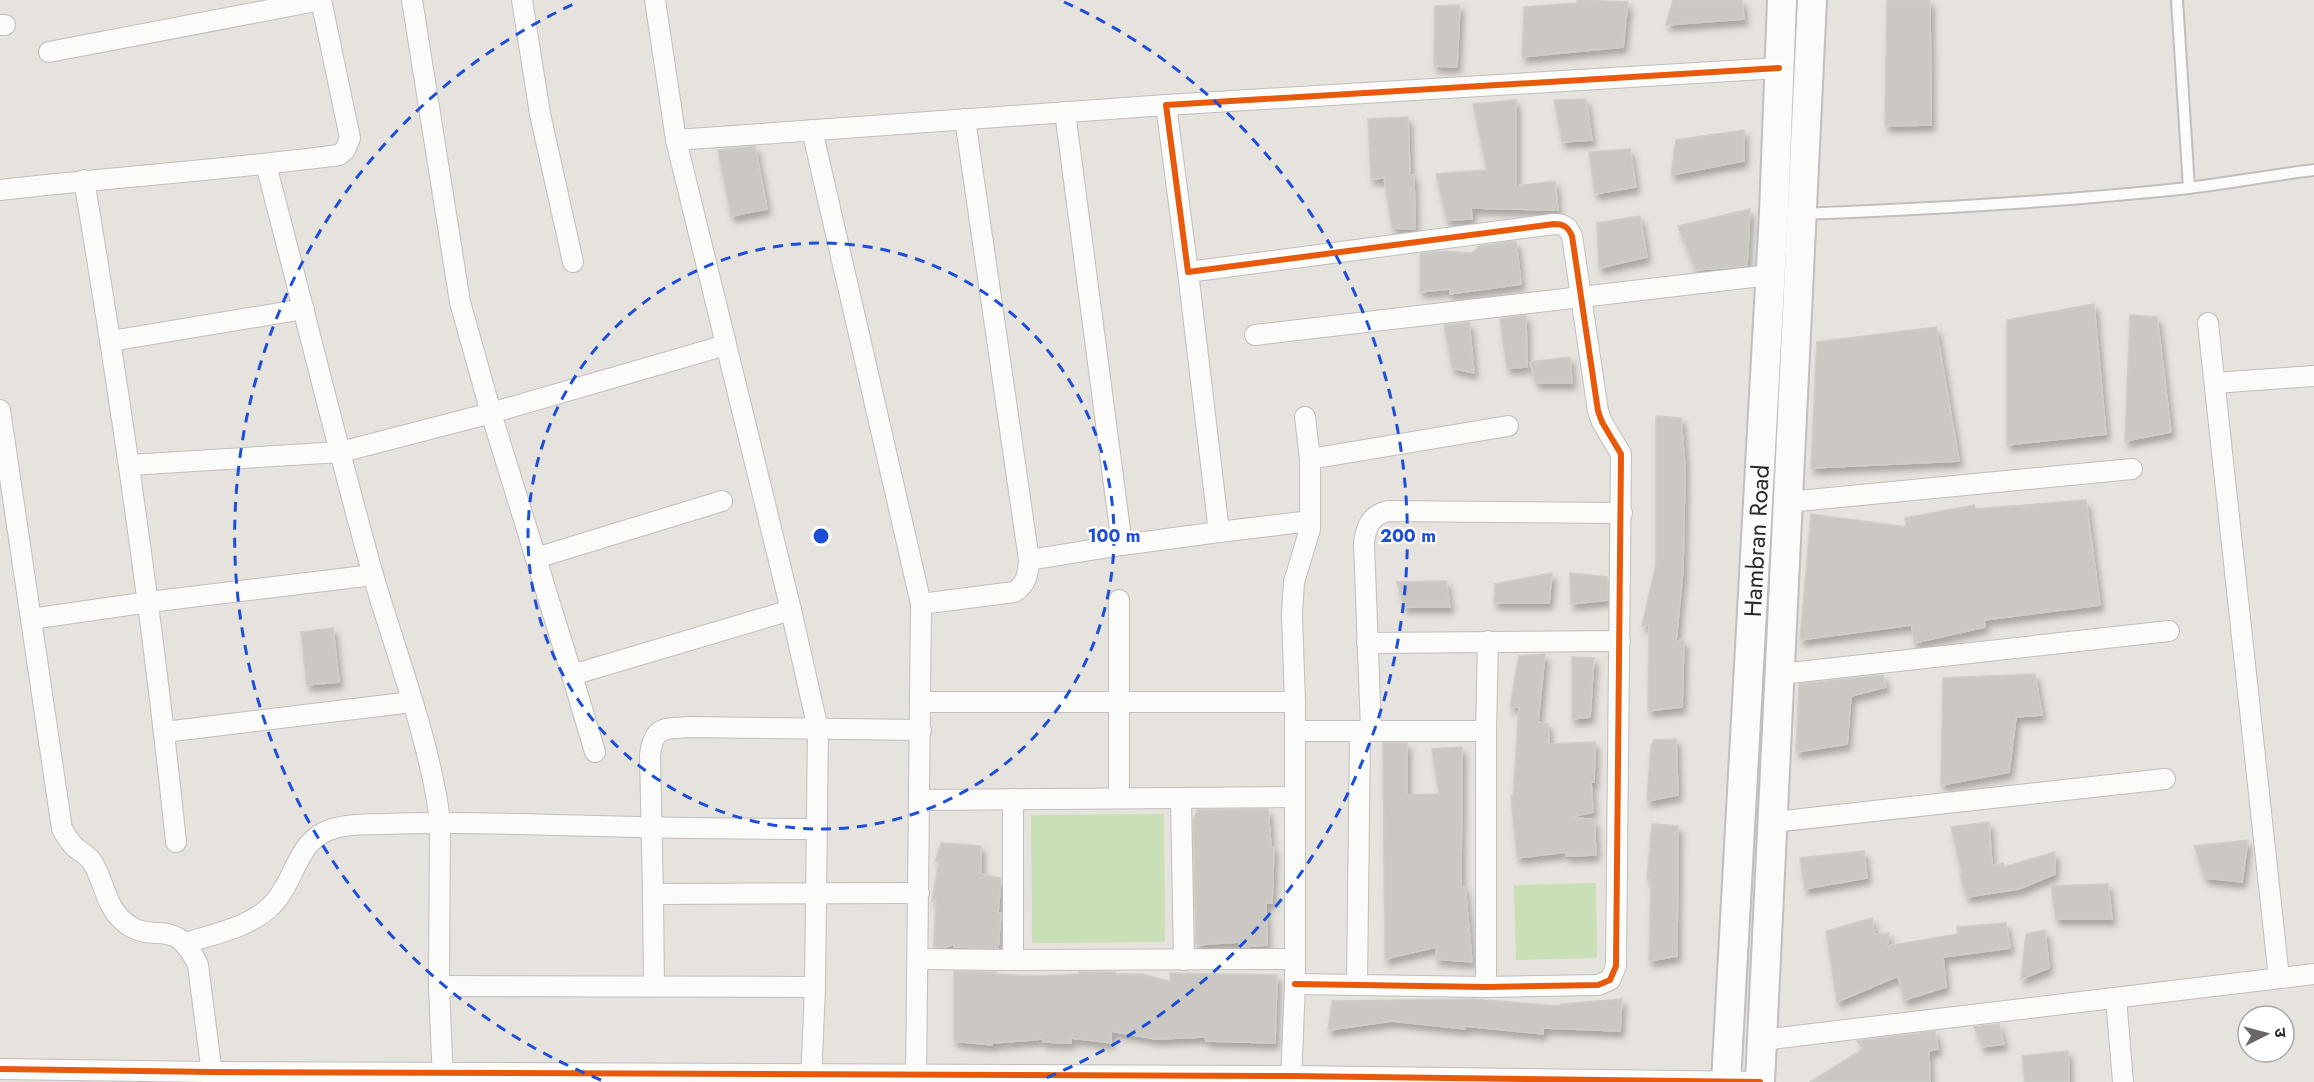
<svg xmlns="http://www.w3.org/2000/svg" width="2314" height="1082" font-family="Jost,'Noto Sans Devanagari',sans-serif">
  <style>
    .green { fill: #c9e0b6 }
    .building { fill: #cbc8c4; stroke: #d0cdc9; stroke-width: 1.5; filter: url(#shadow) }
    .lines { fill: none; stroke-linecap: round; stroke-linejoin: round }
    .lane-casing { stroke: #c0bebe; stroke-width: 14 }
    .street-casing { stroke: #c0bebe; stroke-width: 22 }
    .secondary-casing { stroke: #c0bebe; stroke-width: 32 }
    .lane { stroke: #fbfbfa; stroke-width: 10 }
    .street { stroke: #fbfbfa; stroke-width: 20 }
    .secondary { stroke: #fbfbfa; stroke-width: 28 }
    .cycleway-casing { stroke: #fff; stroke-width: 10 }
    .cycleway { stroke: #e8590c; stroke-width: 6 }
    .ring { fill: none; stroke: #1d4ed8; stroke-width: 3; stroke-dasharray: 10 8 }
    .labels { text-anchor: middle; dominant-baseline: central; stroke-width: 4.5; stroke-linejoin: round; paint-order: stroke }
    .street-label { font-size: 24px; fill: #272727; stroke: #fff }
    .centre { fill: #1d4ed8; stroke: #fff; stroke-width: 3 }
    .ring-label { font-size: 18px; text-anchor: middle; font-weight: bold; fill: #1d4ed8; stroke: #fff; stroke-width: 4.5; stroke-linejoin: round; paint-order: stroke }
  </style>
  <defs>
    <filter id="shadow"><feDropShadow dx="3.5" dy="6" stdDeviation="3" flood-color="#0004"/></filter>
  </defs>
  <rect width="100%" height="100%" fill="#e6e2dd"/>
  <!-- green -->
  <g class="green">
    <path d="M1164,814L1165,942L1032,943L1031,815Z"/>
    <path d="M1596,883L1597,958L1516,960L1514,885Z"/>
  </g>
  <!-- building -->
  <g class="building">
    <path d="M1577,0L1628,2L1623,47L1522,57L1524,7L1577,3Z"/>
    <path d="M1673,0H1742L1744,19L1666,25Z"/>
    <path d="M1887,0H1930L1931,125L1885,126Z"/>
    <path d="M1460,5L1457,67L1434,66L1435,6Z"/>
    <path d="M1586,99L1592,140L1562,142L1554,100Z"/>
    <path d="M1516,100V186L1555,181L1558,210L1471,208L1472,219L1447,220L1436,174L1487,170L1473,104Z"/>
    <path d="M1408,117L1410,175H1414L1415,229L1392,228L1384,178L1371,179L1368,119Z"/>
    <path d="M1744,130V161L1671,175L1676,140Z"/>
    <path d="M755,146L767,209L731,216L718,150Z"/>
    <path d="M1630,149L1636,187L1595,194L1589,152Z"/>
    <path d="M1750,209L1747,266L1696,270L1678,226Z"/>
    <path d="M1640,216L1647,257L1599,268L1597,223Z"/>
    <path d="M1516,241L1521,284L1450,294V289L1420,292V254L1440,251L1472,253L1479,246Z"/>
    <path d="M2094,304L2106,434L2007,445V320Z"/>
    <path d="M1526,315L1527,367L1507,368L1500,319Z"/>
    <path d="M2130,315L2157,317L2171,432L2125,441Z"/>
    <path d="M1469,322L1474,373L1452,368L1444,325Z"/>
    <path d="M1936,327L1959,461L1811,468L1817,342Z"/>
    <path d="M1570,357L1572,383H1536L1530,362Z"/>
    <path d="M1656,416L1681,418L1685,467L1683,570L1676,641L1684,640L1682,707L1648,711L1649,625L1642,626L1656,564Z"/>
    <path d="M2086,500L2100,605L1984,620L1985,627L1914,643L1912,625L1800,640L1811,514L1906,527L1905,518L1974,505L1975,509Z"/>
    <path d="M1552,573L1549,603H1494L1495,584Z"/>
    <path d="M1570,573L1607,577L1608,600L1571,604Z"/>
    <path d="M1446,581L1450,607H1404L1397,582Z"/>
    <path d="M333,628L339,682L307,685L301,632Z"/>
    <path d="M1545,654L1538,722L1548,724L1549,744L1595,742L1594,782H1591L1593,812L1571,817L1594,820L1596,855L1566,856L1567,852L1517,858L1511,796H1513L1519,707H1510L1519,656Z"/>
    <path d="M1572,657L1594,658L1590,717L1572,719Z"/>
    <path d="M2035,674L2042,715L2016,717L2009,772L1941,785L1943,678Z"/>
    <path d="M1883,675L1886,687L1851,696L1847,744L1796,752L1799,684Z"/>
    <path d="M1676,739L1678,795L1647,801L1651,746L1654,740Z"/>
    <path d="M1383,743H1407V795L1439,794L1432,749L1462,747L1461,888L1465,887L1472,962L1436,959V947L1385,959Z"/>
    <path d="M1268,809L1271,847H1274L1272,903H1266L1267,945L1240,947L1239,942L1196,945L1193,821L1197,810Z"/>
    <path d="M1989,822L1992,866L2003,863L2004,867L2055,852V874L2019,889L1967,897L1960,875H1962L1951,827Z"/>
    <path d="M1652,824L1678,826L1677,956L1649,961L1651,879H1647Z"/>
    <path d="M2248,840L2242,882L2205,878L2194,846Z"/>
    <path d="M941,843L981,846V874L1001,878L998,913H1001L998,948L954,947V944L946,947H934L936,900L932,901L939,862H935Z"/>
    <path d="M1864,851L1867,878L1805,889L1800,858Z"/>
    <path d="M2108,884L2112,919H2056L2051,886Z"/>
    <path d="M1872,918L1874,934L1889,933L1887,946L1958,934L1957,927L2006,923L2010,948L1943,957L1946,987L1904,1000L1898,976L1837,1002L1826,931Z"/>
    <path d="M2045,930L2049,968L2021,979L2026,934Z"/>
    <path d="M954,971L996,972L995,974L1036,976L1079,974V972H1115L1116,974H1142L1171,982L1170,973L1277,975L1275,1043L1206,1041L1205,1037L1156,1039L1111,1031V1043L1071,1038V1043L1043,1042V1039L992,1043V1045L954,1041Z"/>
    <path d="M1472,999L1559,1006L1561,1004L1622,999L1620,1031L1543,1028V1034L1465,1026V1029L1392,1021L1328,1030L1332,1001Z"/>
    <path d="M1999,1024L2004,1044L1982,1047L1974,1027Z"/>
    <path d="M1935,1031L1938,1049L1929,1051L1930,1082H1810L1863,1049L1857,1041Z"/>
    <path d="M2068,1051L2069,1082H2025L2022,1056Z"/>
  </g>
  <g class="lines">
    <defs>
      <g id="lane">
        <path d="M2177,0L2189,188"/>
        <path d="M1802,214C1931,209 2060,202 2188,188C2230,183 2272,175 2314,170"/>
      </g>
      <g id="street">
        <path d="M522,0L540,114L573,262"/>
        <path d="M655,0L676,140"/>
        <path d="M0,25H5"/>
        <path d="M1065,112L1122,545L1219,532"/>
        <path d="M812,130L921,604L916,1082"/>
        <path d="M266,165C302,301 335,439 373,575C396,654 430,740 440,821L439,986L443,1082"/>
        <path d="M84,180C121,400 153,620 176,842"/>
        <path d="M0,190C113,177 226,170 339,155L345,150L350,138L321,0L49,52"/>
        <path d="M1188,272L1219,532L1310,521"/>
        <path d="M2208,323L2279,978"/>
        <path d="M1255,335L1770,275"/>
        <path d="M111,341L304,309"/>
        <path d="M2215,383L2314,376"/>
        <path d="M0,410L62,829C66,836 70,843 76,848C82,853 89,856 93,863C104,882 106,906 123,921C154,948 173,912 198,965L213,1082"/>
        <path d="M1310,459L1508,426"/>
        <path d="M129,465L341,452L491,413L460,302L412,0"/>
        <path d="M1788,502L2132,469"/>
        <path d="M536,558L722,501"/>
        <path d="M1029,560L1122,545"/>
        <path d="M921,604L1014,592C1027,584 1028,574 1029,560L965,119"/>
        <path d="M31,619L149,602L373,575"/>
        <path d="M1367,643L1620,641"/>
        <path d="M1781,674L2169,631"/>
        <path d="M572,675L491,413L726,345"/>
        <path d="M920,702H1295"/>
        <path d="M1295,731H1486"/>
        <path d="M1371,731L1364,543C1366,526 1371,515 1388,511L1622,513"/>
        <path d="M165,732L412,702"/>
        <path d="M595,752L572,675L791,610"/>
        <path d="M1119,798V600"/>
        <path d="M1181,798L1184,960"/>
        <path d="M1013,799V960L1295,959"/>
        <path d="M920,800L1295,797"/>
        <path d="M1774,822L2165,779"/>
        <path d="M653,894L650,755C654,726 663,729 690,727L921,730"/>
        <path d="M186,943C214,934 251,927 272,905C296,881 296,840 332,829C349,824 368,824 386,824C431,822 476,823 522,824C620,827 718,829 817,829"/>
        <path d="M918,959L1013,960"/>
        <path d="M1295,984L1486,987L1598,985L1610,980L1616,966L1621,454L1602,422L1598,411L1572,236C1568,227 1564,224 1554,224L1188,272L1166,105L1779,68"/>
        <path d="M1357,985L1360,731"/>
        <path d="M439,986L815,987"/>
        <path d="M654,986L653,894L919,893"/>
        <path d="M1486,987V731L1488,641"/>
        <path d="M2116,998L2123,1082"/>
        <path d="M1762,1040L2314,974"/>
        <path d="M0,1069L212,1072L1291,1076L1760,1082"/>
        <path d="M811,1082L815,987L818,729L791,610L676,140L1166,105"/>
        <path d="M1291,1082L1295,984V702L1292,614L1294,582L1310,529V459L1305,417"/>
      </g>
      <g id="secondary">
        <path id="s1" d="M1726,1082L1774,213L1782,0"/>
        <path d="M1760,1082L1812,0"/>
      </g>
    </defs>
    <!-- lane casing -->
    <use href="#lane" class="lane-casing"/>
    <!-- street casing -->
    <use href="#street" class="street-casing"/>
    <!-- secondary casing -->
    <use href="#secondary" class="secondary-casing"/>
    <!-- lane -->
    <use href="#lane" class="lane"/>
    <!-- street -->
    <use href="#street" class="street"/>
    <!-- secondary -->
    <use href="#secondary" class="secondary"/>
    <defs>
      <g id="cycleway">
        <path d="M1295,984L1486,987L1598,985L1610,980L1616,966L1621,454L1602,422L1598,411L1572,236C1568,227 1564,224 1554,224L1188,272L1166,105L1779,68"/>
        <path d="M0,1069L212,1072L1291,1076L1760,1082"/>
      </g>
    </defs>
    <!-- cycleway casing -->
    <use href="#cycleway" class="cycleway-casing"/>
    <!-- cycleway -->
    <use href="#cycleway" class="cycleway"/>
  </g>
  <!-- distance rings -->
  <g class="ring">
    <circle cx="821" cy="536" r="293"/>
    <path d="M601 1080A587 587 0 0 1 578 2M1064 2A587 587 0 0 1 1041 1080"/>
  </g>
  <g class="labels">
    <!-- street labels -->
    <g class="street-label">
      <text stroke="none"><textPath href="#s1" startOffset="542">Hambran Road</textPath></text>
    </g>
  </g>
  <circle cx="821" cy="536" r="9" class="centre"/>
  <g class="ring-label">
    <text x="1114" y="542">100 m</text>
    <text x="1408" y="542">200 m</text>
  </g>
  <!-- north arrow -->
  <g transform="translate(2266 1034) rotate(84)"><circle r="28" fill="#ffffff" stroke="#a9a9a9" stroke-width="1.5"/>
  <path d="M0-4.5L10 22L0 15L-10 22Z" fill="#6a6867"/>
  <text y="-9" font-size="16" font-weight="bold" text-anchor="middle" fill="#272727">उ</text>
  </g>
</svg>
